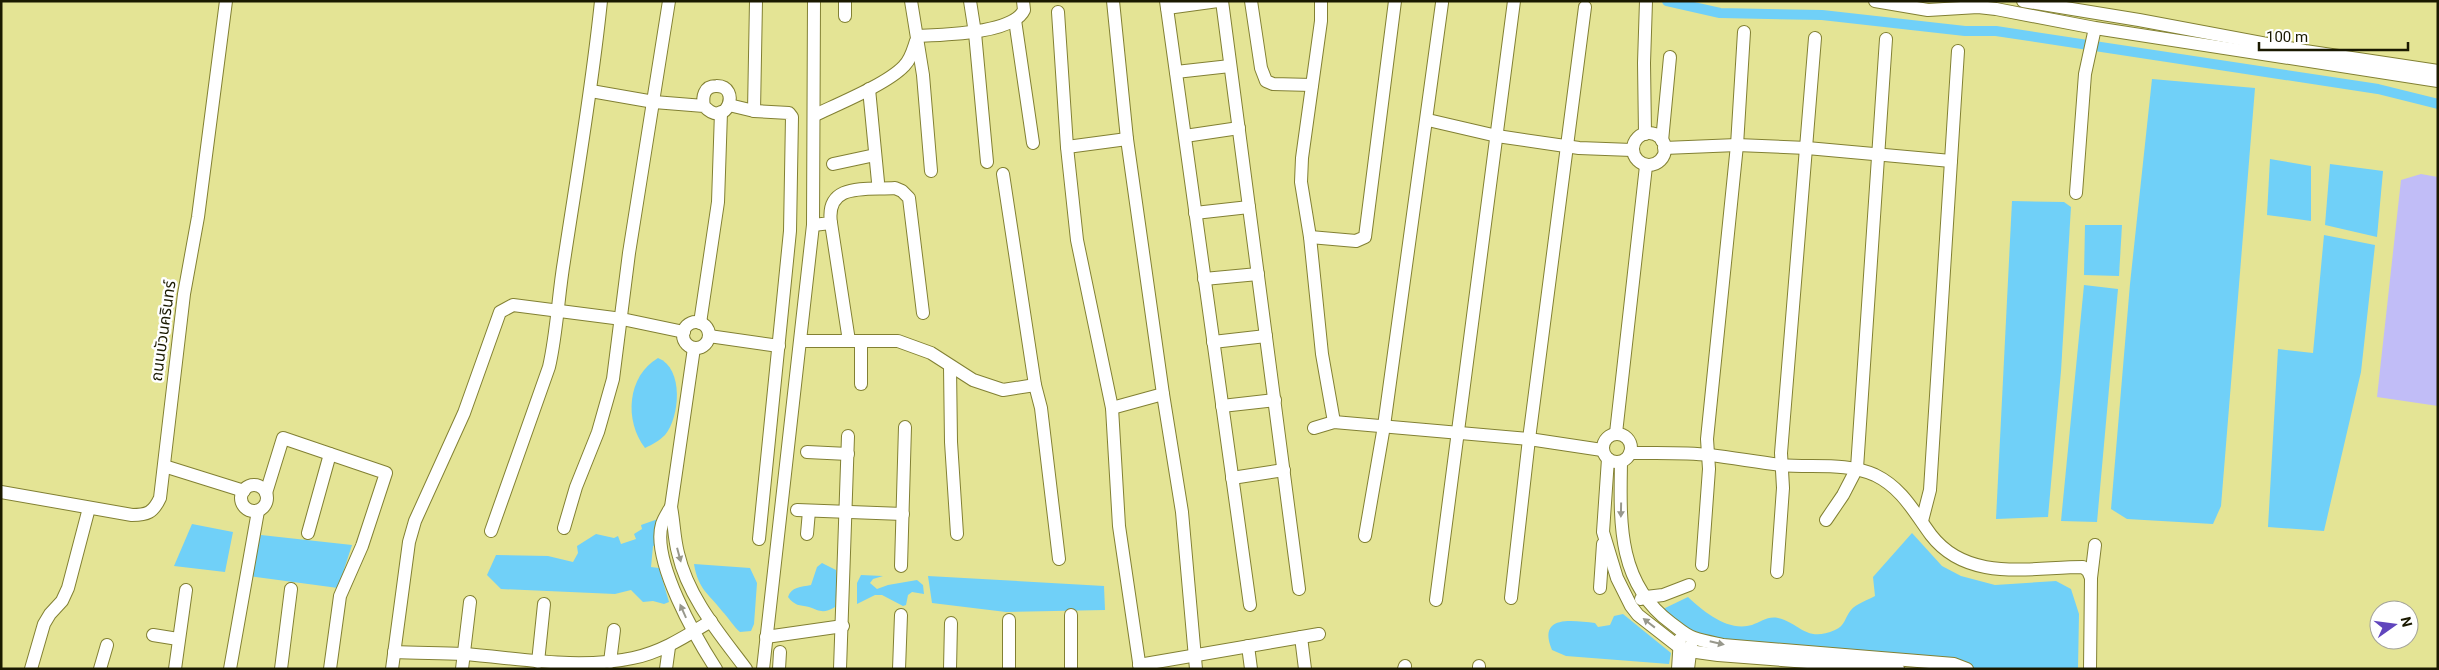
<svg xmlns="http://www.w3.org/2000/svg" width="2439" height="670" font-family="Roboto,'Noto Sans Thai',sans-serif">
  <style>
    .green { fill: #c1bdf7 }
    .water { fill: #70d0f8 }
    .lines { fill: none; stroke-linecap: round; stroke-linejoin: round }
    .canal { stroke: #70d0f8; stroke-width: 10 }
    .minor-casing { stroke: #828033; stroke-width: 14 }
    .minor { stroke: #fff; stroke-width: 12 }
    .oneway { fill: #98988c }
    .labels { text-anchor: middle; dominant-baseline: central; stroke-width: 5; stroke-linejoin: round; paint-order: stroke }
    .street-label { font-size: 16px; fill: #1a1900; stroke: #fff }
  </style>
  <rect width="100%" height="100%" fill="#e4e495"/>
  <!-- green -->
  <path class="green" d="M2421,174L2438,177V406L2377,397L2401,180Z"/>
  <!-- water -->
  <g class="water">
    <path d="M2152,79L2255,88L2221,506L2213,524L2127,519L2111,509L2130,284Z"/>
    <path d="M2270,159L2311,166V221L2267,215Z"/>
    <path d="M2330,164L2383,171L2377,237L2325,225Z"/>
    <path d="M2012,201L2064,202L2071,207L2061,371L2048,517L1996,519Z"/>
    <path d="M2085,225H2122L2119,276L2084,275Z"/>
    <path d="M2324,235L2375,245L2361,372L2324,531L2268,527L2278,349L2313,353Z"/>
    <path d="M2084,285L2118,289L2097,522L2061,521Z"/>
    <path d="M658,358C684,368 680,417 665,435C659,441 653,444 645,448C624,421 627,376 658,358Z"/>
    <path d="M658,519L656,545L653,546L651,567L659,568L669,602L664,604L653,601L643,602L631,590L615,594L501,589L487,575L496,555L548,556L573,562L578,553L577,546L596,534L614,538L618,536L621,544L636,539L634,534L642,529L641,525Z"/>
    <path d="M192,524L233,532L225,572L174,566Z"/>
    <path d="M1912,533L1942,566L1961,576L1995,585L2056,581L2071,589L2079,614L2078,669H1973L1719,643L1674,624L1661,610L1688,597C1704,612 1728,632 1752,625C1761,622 1767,616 1778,618C1800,623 1806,643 1835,630C1845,626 1845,617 1851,610C1856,604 1868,600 1875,596L1873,577Z"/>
    <path d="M261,535L352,545L338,588L249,576Z"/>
    <path d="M822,563L836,570L837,584L835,607C823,614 820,611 809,607C799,605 795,606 788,597C791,587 801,587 811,585L817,567Z"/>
    <path d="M694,564L750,568L757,583L754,624L751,631L740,632C733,626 729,618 722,611C708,593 698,589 694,564Z"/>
    <path d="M861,575L883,576L873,579L870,583L877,589L888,585L917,580L923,585L924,594L912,592L908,595L906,605L903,606L882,595H875L857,604V583Z"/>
    <path d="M928,576L1104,586L1105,610L1006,612L932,603Z"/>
    <path d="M1623,614L1671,653L1669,664L1566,656L1552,650C1537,614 1573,621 1595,623L1598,627L1610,625L1614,616Z"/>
  </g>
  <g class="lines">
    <!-- canal -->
    <path class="canal" d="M1667,1L1720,13L1822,15L1965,31H1996L2378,89L2438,104"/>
    <defs>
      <g id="minor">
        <path d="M911,1L923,75L931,171"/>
        <path d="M970,1L975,33L987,162"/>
        <path d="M1113,1L1127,139L1163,394L1182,512L1196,669"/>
        <path d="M1166,1L1250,605"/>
        <path d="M1222,1L1299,589"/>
        <path d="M1251,1L1261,68L1266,81L1273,84L1312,85"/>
        <path d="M1321,1V21L1302,158L1301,182L1310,237L1322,354L1334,422"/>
        <path d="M1875,1L1928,10L1978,7L1996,9L2095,28L2438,81"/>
        <path d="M2023,1L2139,20L2305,51L2438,71"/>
        <path d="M1167,8L1218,1"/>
        <path d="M1058,12L1067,147L1077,240L1112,408L1119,526L1140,669"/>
        <path d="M845,16V1"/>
        <path d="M1015,20L1033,143"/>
        <path d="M917,36C941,35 1013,34 1024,10L1023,1"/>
        <path d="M1176,72L1230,66"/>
        <path d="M869,89L878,182"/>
        <path d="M591,91L654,102L704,106C727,131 742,85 716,86C704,86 702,97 704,106"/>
        <path d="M729,105L754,111L789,113L792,117L790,231L759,539"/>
        <path d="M754,111L756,1"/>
        <path d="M815,115C838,104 887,84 904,66C911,59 913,50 916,41"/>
        <path d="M1428,120L1497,136L1579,148L1632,150"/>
        <circle cx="1649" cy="149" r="16"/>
        <path d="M1645,134L1644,63L1646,1"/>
        <path d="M1185,136L1239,128"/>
        <path d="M1662,141L1670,57"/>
        <path d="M1067,147L1127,139"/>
        <path d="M1664,148L1737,145L1807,148L1951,161"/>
        <path d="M833,164L875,155"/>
        <path d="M1003,174L1035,385L1041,408L1059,559"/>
        <path d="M2076,193L2085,74L2095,28"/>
        <path d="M1195,213L1249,207"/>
        <path d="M831,223L849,341"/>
        <path d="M813,225L831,223C825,182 866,190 895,188L902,191L909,198L923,313"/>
        <path d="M1310,237L1356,241L1365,237L1395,1"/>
        <path d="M1204,279L1258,274"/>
        <circle cx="696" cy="335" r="13"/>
        <path d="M700,323L718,202L721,112"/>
        <path d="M709,336L779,346"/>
        <path d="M801,341H898L931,353L973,380L1003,390L1035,385"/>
        <path d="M1213,342L1266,336"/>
        <path d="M694,348L671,507C668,512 664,518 662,524C651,560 696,638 716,669"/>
        <path d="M950,367L951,442L957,534"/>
        <path d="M861,384V341"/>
        <path d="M1222,406L1275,400"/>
        <path d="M1112,408L1163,394"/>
        <path d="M1314,428L1334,422L1529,439L1602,450"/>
        <path d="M1616,433L1646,166"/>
        <circle cx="1617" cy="448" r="14"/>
        <path d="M807,452L848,454"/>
        <path d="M1630,453C1657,453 1684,452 1710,455C1734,458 1757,462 1781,465C1812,468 1846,462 1875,475C1902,488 1914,512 1931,535C1968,583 2031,567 2083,567L2088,571L2091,578"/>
        <path d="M1608,459L1603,532L1617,578L1631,606L1638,615L1679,647L1689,651L1718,655L1898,669"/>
        <path d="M1621,462C1620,522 1617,583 1671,623C1678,628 1685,635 1694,638C1703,641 1714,643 1723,645L1954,664L1967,669"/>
        <path d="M164,466L244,491"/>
        <path d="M1232,478L1284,470"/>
        <circle cx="254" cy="498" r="13"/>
        <path d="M1,492L132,515C147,515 153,513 160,498L184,294L198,217L226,1"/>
        <path d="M266,493L283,438L386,473L362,546L340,596L330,669"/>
        <path d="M671,507C674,522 674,538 678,553C688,597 719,633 746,669"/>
        <path d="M797,510L903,514"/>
        <path d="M1826,520L1843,495L1857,468L1886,39"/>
        <path d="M1922,521L1930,490L1958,51"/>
        <path d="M564,528L576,487L598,432L613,379L629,253L669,1"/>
        <path d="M491,531L549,367C557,332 558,297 564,261C577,175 592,89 601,1"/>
        <path d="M308,533L330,454"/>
        <path d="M807,534L809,511"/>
        <path d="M1365,536L1384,426L1442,3"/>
        <path d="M1702,565L1709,469L1707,439L1737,145L1744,32"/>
        <path d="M901,566L905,427"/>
        <path d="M1777,572L1783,488L1781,453L1815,38"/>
        <path d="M1600,588L1603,544"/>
        <path d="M1511,598L1529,439L1585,7"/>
        <path d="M1641,599L1646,597L1663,595L1689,585"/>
        <path d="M1436,600L1514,1"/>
        <path d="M1071,615V669"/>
        <path d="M153,635L178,639"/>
        <path d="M766,637L843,626"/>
        <path d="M1301,637L1305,669"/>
        <path d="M1248,646L1251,669"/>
        <path d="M394,652C417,653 440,653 463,654C519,658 577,670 633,658C662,652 686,636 711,621"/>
        <path d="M538,662L544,604"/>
        <path d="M610,662L614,630"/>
        <path d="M1139,665L1319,634"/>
        <path d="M31,669L44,624L50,614L62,601L68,588L89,508"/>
        <path d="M100,669L107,645"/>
        <path d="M175,669L186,590"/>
        <path d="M230,669L258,511"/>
        <path d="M281,669L291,589"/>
        <path d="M392,669L409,542L415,521L464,413L500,312L513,305L622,319L684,332"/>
        <path d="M462,669L470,602"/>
        <path d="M666,669L669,647"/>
        <path d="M763,669L813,225L814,1"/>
        <path d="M779,669L780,652"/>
        <path d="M840,669L848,436"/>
        <path d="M899,669L901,615"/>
        <path d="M950,669L951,623"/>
        <path d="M1009,669V620"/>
        <path d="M1404,669L1405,666"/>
        <path d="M1479,669V666"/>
        <path d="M1678,669L1680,639"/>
        <path d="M1688,669L1691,645"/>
        <path d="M2090,669L2091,578L2095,545"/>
      </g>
    </defs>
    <!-- minor casing -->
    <use href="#minor" class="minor-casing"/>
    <!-- minor -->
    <use href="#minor" class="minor"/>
  </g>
  <!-- one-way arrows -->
  <defs><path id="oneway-solid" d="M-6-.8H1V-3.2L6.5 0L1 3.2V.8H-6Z" transform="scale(1.25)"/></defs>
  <g class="oneway">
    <use href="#oneway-solid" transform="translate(1621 510) rotate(91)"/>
    <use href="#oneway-solid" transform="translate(679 555) rotate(75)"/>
    <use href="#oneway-solid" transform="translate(683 611) rotate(-114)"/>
    <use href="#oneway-solid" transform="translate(1649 623) rotate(-142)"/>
    <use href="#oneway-solid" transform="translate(1717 643) rotate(13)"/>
  </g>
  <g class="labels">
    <!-- street labels -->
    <g class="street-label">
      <text transform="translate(163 331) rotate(-82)">ถนนบัวนครินทร์</text>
    </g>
  </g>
  <!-- border -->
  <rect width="2439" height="670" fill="none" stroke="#1a1900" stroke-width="5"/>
  <!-- north arrow -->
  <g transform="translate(2394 625) rotate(76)"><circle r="24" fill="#ffffff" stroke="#a3a399"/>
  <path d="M0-4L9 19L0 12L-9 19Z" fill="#6045bd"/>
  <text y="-8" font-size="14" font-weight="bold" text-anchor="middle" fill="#1a1900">N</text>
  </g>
  <!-- scale -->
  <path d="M2259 42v8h149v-8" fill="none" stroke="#1a1900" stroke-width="2.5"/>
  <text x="2266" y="42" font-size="15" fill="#1a1900" stroke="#ffffff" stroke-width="4" paint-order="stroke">100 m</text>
</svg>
